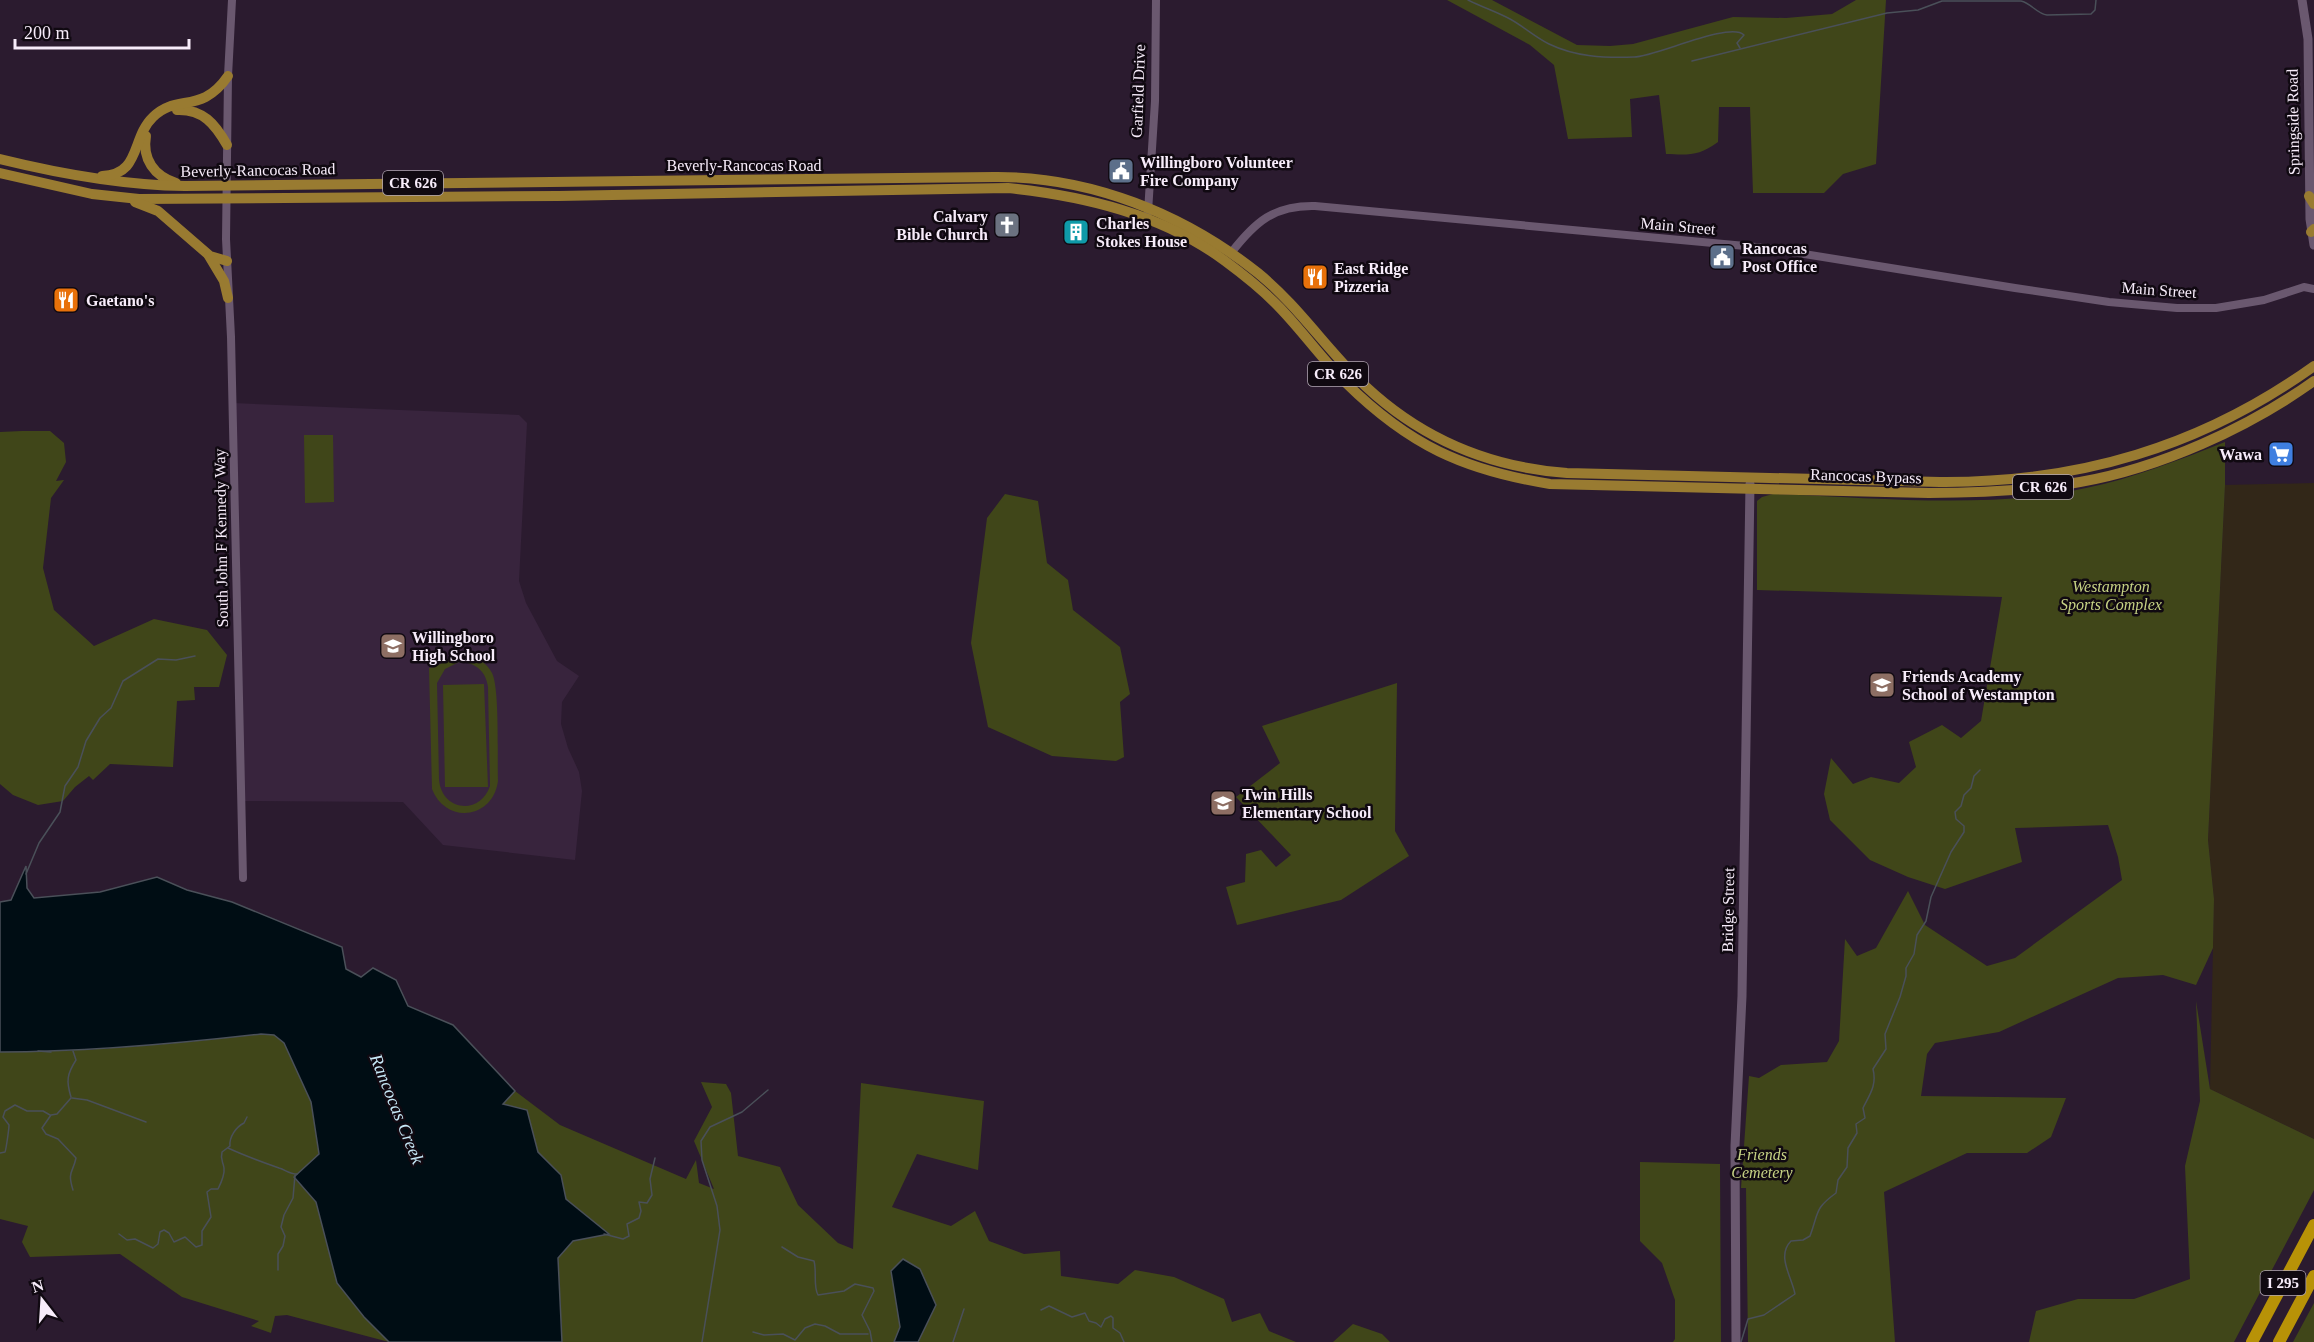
<svg xmlns="http://www.w3.org/2000/svg" width="2314" height="1342" font-family="'Times New Roman',serif">
  <style>
    .industrial { fill: #322718 }
    .built { fill: #38243d }
    .green { fill: #404619; fill-rule: evenodd }
    .water { fill: #000d14; stroke: #4a5059; stroke-width: 1.5 }
    .lines { fill: none; stroke-linecap: round; stroke-linejoin: round }
    .stream { stroke: #4a5059; stroke-width: 1.5 }
    .tertiary { stroke: #6a586f; stroke-width: 8 }
    .secondary { stroke: #6a586f; stroke-width: 9 }
    .primary { stroke: #997b31; stroke-width: 10 }
    .motorway { stroke: #b89207; stroke-width: 12 }
    .labels { text-anchor: middle; dominant-baseline: central; stroke-width: 5; stroke-linejoin: round; paint-order: stroke }
    .shield { fill: #100911; stroke: #b2a8b4; stroke-width: 1.5 }
    .shield-label { font-size: 15px; font-weight: bold; fill: #f7ecfa }
    .street-label { font-size: 16px; fill: #f7ecfa; stroke: #100911 }
    .poi-label { font-size: 16px; font-weight: bold; fill: #f7ecfa; stroke: #100911; text-anchor: start }
    .park-label { font-size: 16px; font-style: italic; fill: #c6d284; stroke: #100911 }
    .water-label { font-size: 18px; font-style: italic; fill: #c7e8f7; stroke: #100911 }
  </style>
  <rect width="100%" height="100%" fill="#2b1b2f"/>
  <!-- industrial -->
  <path class="industrial" d="M2314,483V1139L2210,1089L2214,899L2208,840L2225,485Z"/>
  <!-- built -->
  <path class="built" d="M233,403L519,415L527,423L519,581L526,603L557,661L579,676L562,702L561,724L568,748L579,772L582,791L575,860L443,845L403,802L241,801Z"/>
  <!-- green -->
  <g class="green">
    <path d="M1447,0H1492L1577,45L1610,46L1633,44L1733,17L1786,18L1832,14L1856,0H1886L1876,164L1843,174L1824,193H1753L1750,107H1719L1718,142C1699,156 1689,155 1666,154L1659,95L1630,99L1632,137L1568,139L1554,65L1530,45Z"/>
    <path d="M22,431H50L64,443L66,462L56,481L64,480L51,498L43,568L54,610L94,646L154,619L207,630L227,655L219,687H194L195,700L177,701L173,767L110,764L93,780L89,776L75,787L63,801L38,805L13,795L0,784V432Z"/>
    <path d="M304,435H333L334,502L305,503Z"/>
    <path d="M2225,442V485L2208,840L2214,899L2213,948L2196,985L2163,975L2118,978L1999,1032L1935,1043L1927,1054L1921,1096L2066,1098L2051,1137L2027,1153H1967L1884,1192L1895,1342H1748L1746,1188H1741L1749,1076L1759,1078L1781,1065L1827,1062L1839,1041L1845,939L1857,956L1876,948L1908,891L1925,925L1987,966L2015,958L2122,880L2118,857L2108,825L2015,828L2022,862L1945,889L1908,877L1870,860L1830,820L1824,794L1831,758L1853,784L1871,777L1899,783L1916,767L1909,742L1942,725L1961,738L1981,721L2002,597L1757,590V501L1762,497L1773,494C1874,497 1987,510 2086,488C2134,478 2179,460 2225,442Z"/>
    <path d="M1005,494L1038,501L1047,563L1068,580L1073,610L1120,647L1130,694L1120,702L1124,757L1116,761L1052,756L988,727L971,643L987,518Z"/>
    <path d="M466,655C477,657 487,663 492,673C500,689 497,759 498,781C493,819 446,825 432,789L429,668C442,667 448,654 466,655ZM459,662C475,662 486,671 488,687L490,786C480,816 441,811 439,779L437,683L445,669Z"/>
    <path d="M1397,683L1395,831L1409,856L1341,900L1237,925L1226,887L1245,882L1246,854L1261,850L1276,867L1291,855L1236,797L1280,763L1262,726Z"/>
    <path d="M484,684L488,787H445L443,685Z"/>
    <path d="M2196,1001L2210,1089L2314,1139V1190L2234,1342H2029L2036,1311L2078,1299H2134L2190,1279L2185,1166L2200,1101Z"/>
    <path d="M261,1034L274,1035L284,1042L311,1102L319,1155L294,1178L316,1202L337,1283L364,1317L389,1342L287,1315L275,1316L271,1333L251,1326L259,1321L182,1297L120,1254L30,1257L22,1242L28,1226L0,1219V1052C88,1052 174,1044 261,1034Z"/>
    <path d="M701,1082L726,1084L731,1093L738,1156L780,1167L798,1205L838,1243L853,1249L861,1083L984,1101L978,1170L917,1154L892,1207L951,1226L975,1211L989,1241L1024,1254L1060,1251L1061,1276L1118,1284L1135,1270L1174,1277L1224,1299L1232,1322L1260,1313L1269,1331L1296,1342H918L936,1305L891,1271L900,1327L894,1342H562L558,1258L573,1241L609,1234L566,1199L561,1175L538,1152L527,1110L502,1104L515,1091L560,1125L686,1179L696,1160L699,1183L714,1189L694,1141L712,1107Z"/>
    <path d="M1640,1162L1720,1164L1721,1342H1673L1675,1339V1300L1662,1263L1640,1241Z"/>
    <path d="M2314,1303V1342H2293Z"/>
    <path d="M1353,1324L1382,1334L1390,1342H1333Z"/>
  </g>
  <!-- water -->
  <g class="water">
    <path d="M26,866L27,888L34,898L100,892L157,877L187,890L232,902L342,947L346,969L361,977L373,968L396,980L408,1006L453,1025L515,1091L503,1104L527,1110L538,1152L561,1175L566,1199L609,1234L573,1241L558,1258L562,1342H389L364,1317L337,1283L316,1202L294,1177L319,1154L311,1102L284,1043L274,1035L261,1034C174,1044 88,1052 0,1052V902L11,900Z"/>
    <path d="M903,1259L920,1269L936,1305L918,1342H894L900,1327L891,1271Z"/>
  </g>
  <g class="lines">
    <!-- stream -->
    <g class="stream">
      <path d="M1468,0C1482,7 1497,12 1510,19C1523,26 1535,37 1549,44C1576,57 1604,58 1634,57C1655,57 1730,21 1744,35L1737,43L1740,48"/>
      <path d="M1692,61L1887,13L1918,10L1942,1H2021C2031,3 2037,14 2047,15L2091,14L2095,10L2096,0"/>
      <path d="M26,874L39,843L60,812L65,786L78,767L86,741L100,718L111,708L123,681L158,659L176,660L195,656"/>
      <path d="M38,1051L51,1052"/>
      <path d="M71,1097C66,1081 67,1074 76,1060L73,1051"/>
      <path d="M71,1098L57,1114L51,1115L42,1128L46,1134L58,1139L76,1158C73,1173 67,1171 73,1190"/>
      <path d="M72,1098L87,1100L146,1122"/>
      <path d="M228,1148C245,1156 262,1162 279,1168C286,1170 289,1174 297,1174"/>
      <path d="M0,1153L5,1152C6,1150 9,1129 9,1125L3,1117L5,1111L15,1105L27,1111H43L50,1115"/>
      <path d="M119,1234L127,1240L135,1239L153,1248L158,1244L160,1232L164,1230L169,1233L174,1242L185,1237L196,1247L202,1245V1231L211,1217L207,1192L211,1189H218C221,1183 225,1175 224,1168C223,1161 220,1160 222,1152L230,1146C229,1137 236,1127 244,1123L247,1117"/>
      <path d="M604,1234L623,1239L629,1236L627,1224L639,1218L641,1211L639,1202L647,1203L652,1195L650,1179L655,1158"/>
      <path d="M782,1247L798,1257L814,1261C817,1272 813,1286 818,1295L844,1291L855,1284L873,1288L874,1291L862,1315L870,1331L872,1342"/>
      <path d="M278,1270V1254L283,1246L285,1236L281,1227L284,1215L293,1198L295,1175"/>
      <path d="M1041,1310L1049,1306L1072,1317L1085,1313L1089,1321L1096,1323L1101,1327L1105,1319L1111,1316L1113,1318V1328L1120,1333L1124,1342"/>
      <path d="M753,1332L764,1335L783,1334L795,1340L805,1328L815,1324L825,1326L840,1334H868"/>
      <path d="M702,1342L720,1230L717,1206L702,1160L701,1141L710,1127L742,1112L768,1090"/>
      <path d="M953,1342L964,1309"/>
      <path d="M1741,1342L1748,1319L1764,1315L1795,1294C1792,1277 1776,1256 1791,1241L1803,1240L1810,1236C1819,1212 1814,1209 1836,1193L1838,1180L1847,1167L1848,1148L1857,1133L1856,1124L1865,1118L1863,1108C1870,1094 1877,1085 1873,1069L1886,1049L1885,1034L1900,997L1906,976V968L1914,954L1917,935L1926,921L1931,897L1951,852L1964,832V826L1956,819L1955,812L1961,806L1964,795L1971,788L1974,776L1980,770"/>
    </g>
    <!-- tertiary -->
    <g class="tertiary">
      <path d="M232,0L228,76L226,239L231,337L243,878"/>
      <path d="M1148,212L1155,101L1156,0"/>
      <path d="M1231,253C1255,222 1274,205 1315,206L1767,248L2015,288L2109,302L2177,308H2216L2264,300L2304,287L2314,289"/>
    </g>
    <!-- secondary -->
    <g class="secondary">
      <path d="M2302,0L2308,39L2310,219L2314,245"/>
      <path d="M1736,1342L1735,1146L1742,996L1750,484"/>
    </g>
    <!-- primary -->
    <g class="primary">
      <path d="M177,110C203,109 215,124 227,145"/>
      <path d="M146,136C142,159 154,176 176,183"/>
      <path d="M0,159C61,174 122,185 185,186L994,177C1090,176 1184,214 1258,273C1296,304 1323,344 1357,378C1416,437 1485,467 1567,473L1940,482C2078,483 2201,447 2314,366"/>
      <path d="M0,173L92,194L139,199L558,196L1008,188C1084,196 1162,214 1225,261C1244,275 1264,291 1280,308C1303,332 1323,360 1346,383C1409,445 1463,470 1550,484L1929,493C1979,493 2030,491 2080,482C2160,468 2248,428 2314,381"/>
      <path d="M102,176C141,175 131,138 153,117C177,93 201,115 228,76"/>
      <path d="M2309,196L2314,204"/>
      <path d="M135,202L158,211L210,256L227,261"/>
      <path d="M2311,232L2314,229"/>
      <path d="M209,256L224,281L228,298"/>
    </g>
    <!-- motorway -->
    <g class="motorway">
      <path d="M2252,1342L2314,1225"/>
      <path d="M2279,1342L2314,1276"/>
    </g>
  </g>
  <!-- icons -->
  <defs>
    <symbol id="civic-square" viewBox="-11 -11 22 22"><rect x="-9" y="-9" width="18" height="18" rx="4" fill="#5c6f8a" stroke="#100911"/><path d="M-.6-6.5H3V-4.5H.6V-3L4-1V1h2V6H-6V1h2V-1L-.6-3ZM-1.2 2.5V6h2.4V2.5Z" fill="#fff"/></symbol>
    <symbol id="church-square" viewBox="-11 -11 22 22"><rect x="-9" y="-9" width="18" height="18" rx="4" fill="#6b7280" stroke="#100911"/><path d="M-1.2-6h2.4v3.5h3.3v2.4h-3.3V6h-2.4V-.1h-3.3v-2.4h3.3Z" fill="#fff"/></symbol>
    <symbol id="building-square" viewBox="-11 -11 22 22"><rect x="-9" y="-9" width="18" height="18" rx="4" fill="#0f9aa8" stroke="#100911"/><path d="M-4-6H4V6H1V3H-1V6H-4ZM-2.5-4.3h1.7v1.8h-1.7ZM.8-4.3h1.7v1.8H.8ZM-2.5-1h1.7V.8h-1.7ZM.8-1h1.7V.8H.8Z" fill="#fff"/></symbol>
    <symbol id="restaurant-square" viewBox="-11 -11 22 22"><rect x="-9" y="-9" width="18" height="18" rx="4" fill="#e8710a" stroke="#100911"/><path d="M-5-6h1v4h1v-4h1v4h1v-4h1v5L-1.5 .5V6h-2V.5L-5-1ZM5-6V6H3V1.5H1.5Q1.5-4 5-6Z" fill="#fff"/></symbol>
    <symbol id="supermarket-square" viewBox="-11 -11 22 22"><rect x="-9" y="-9" width="18" height="18" rx="4" fill="#3f7fe0" stroke="#100911"/><path d="M-6-5.5h2.5l.6 2H6L4.5 2H-2.5L-4.4-4H-6ZM-1.5 3.2a1.3 1.3 0 1 0 .1 0ZM3 3.2a1.3 1.3 0 1 0 .1 0Z" fill="#fff"/></symbol>
    <symbol id="school-square" viewBox="-11 -11 22 22"><rect x="-9" y="-9" width="18" height="18" rx="4" fill="#8d6e63" stroke="#100911"/><path d="M0-5L7-2L0 1L-7-2ZM-4 1L0 2.5L4 1V4Q0 6-4 4Z" fill="#fff"/></symbol>
  </defs>
  <g fill-rule="evenodd">
    <use href="#civic-square" x="1106" y="156" width="30" height="30"/>
    <use href="#church-square" x="992" y="210" width="30" height="30"/>
    <use href="#building-square" x="1061" y="217" width="30" height="30"/>
    <use href="#civic-square" x="1707" y="242" width="30" height="30"/>
    <use href="#restaurant-square" x="1300" y="262" width="30" height="30"/>
    <use href="#restaurant-square" x="51" y="285" width="30" height="30"/>
    <use href="#supermarket-square" x="2266" y="439" width="30" height="30"/>
    <use href="#school-square" x="378" y="631" width="30" height="30"/>
    <use href="#school-square" x="1867" y="670" width="30" height="30"/>
    <use href="#school-square" x="1208" y="788" width="30" height="30"/>
  </g>
  <g class="labels">
    <!-- shield labels -->
    <g class="shield">
      <rect x="383" y="171" width="60" height="24" rx="4.5"/>
      <rect x="1308" y="362" width="60" height="24" rx="4.5"/>
      <rect x="2013" y="475" width="60" height="24" rx="4.5"/>
      <rect x="2260.5" y="1271" width="45" height="24" rx="4.5"/>
    </g>
    <g class="shield-label">
      <text x="413" y="183">CR 626</text>
      <text x="1338" y="374">CR 626</text>
      <text x="2043" y="487">CR 626</text>
      <text x="2283" y="1283">I 295</text>
    </g>
    <!-- street labels -->
    <g class="street-label">
      <text transform="translate(1138 91) rotate(-88)">Garfield Drive</text>
      <text transform="translate(2293 122) rotate(-91)">Springside Road</text>
      <text x="744" y="165">Beverly-Rancocas Road</text>
      <text transform="translate(258 170) rotate(-1)">Beverly-Rancocas Road</text>
      <text transform="translate(1678 226) rotate(5)">Main Street</text>
      <text transform="translate(2159 290) rotate(4)">Main Street</text>
      <text transform="translate(1866 476) rotate(2)">Rancocas Bypass</text>
      <text transform="translate(221 538) rotate(-91)">South John F Kennedy Way</text>
      <text transform="translate(1728 910) rotate(-89)">Bridge Street</text>
    </g>
    <!-- poi labels -->
    <g class="poi-label">
      <text x="1140" y="162">Willingboro Volunteer<tspan x="1140" dy="18">Fire Company</tspan></text>
      <text x="988" y="216" text-anchor="end">Calvary<tspan x="988" dy="18">Bible Church</tspan></text>
      <text x="1096" y="223">Charles<tspan x="1096" dy="18">Stokes House</tspan></text>
      <text x="1742" y="248">Rancocas<tspan x="1742" dy="18">Post Office</tspan></text>
      <text x="1334" y="268">East Ridge<tspan x="1334" dy="18">Pizzeria</tspan></text>
      <text x="86" y="300">Gaetano's</text>
      <text x="2262" y="454" text-anchor="end">Wawa</text>
      <text x="412" y="637">Willingboro<tspan x="412" dy="18">High School</tspan></text>
      <text x="1902" y="676">Friends Academy<tspan x="1902" dy="18">School of Westampton</tspan></text>
      <text x="1242" y="794">Twin Hills<tspan x="1242" dy="18">Elementary School</tspan></text>
    </g>
    <!-- park labels -->
    <g class="park-label">
      <text x="2111" y="586">Westampton<tspan x="2111" dy="18">Sports Complex</tspan></text>
      <text x="1762" y="1154">Friends<tspan x="1762" dy="18">Cemetery</tspan></text>
    </g>
    <!-- water labels -->
    <g class="water-label">
      <text transform="translate(397 1109) rotate(68)">Rancocas Creek</text>
    </g>
  </g>
  <!-- north arrow -->
  <g transform="translate(42 1300) rotate(343)" stroke="#100911" stroke-width="4.5" paint-order="stroke">
  <path d="M0-4.5L10 22L0 15L-10 22Z" fill="#f7ecfa"/>
  <text y="-9" font-size="16" font-weight="bold" text-anchor="middle" fill="#f7ecfa">N</text>
  </g>
  <!-- scale -->
  <path d="M15 39v9h174v-9" fill="none" stroke="#f7ecfa" stroke-width="3"/>
  <text x="24" y="39" font-size="18" fill="#f7ecfa" stroke="#100911" stroke-width="4.5" paint-order="stroke">200 m</text>
</svg>
